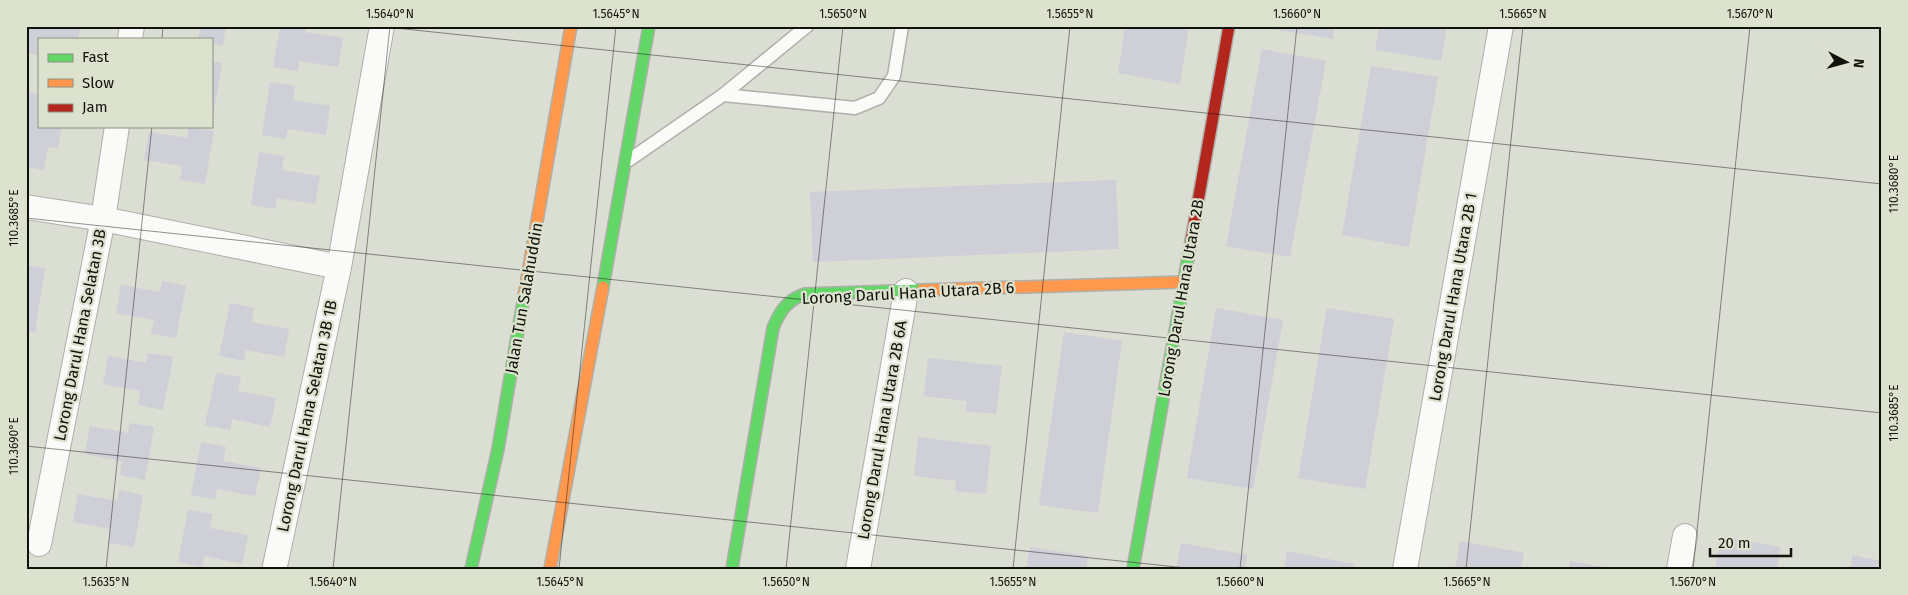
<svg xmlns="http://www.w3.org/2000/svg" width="1908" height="595" font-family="'Fira Sans',sans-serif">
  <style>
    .building { fill: #cfcfd7 }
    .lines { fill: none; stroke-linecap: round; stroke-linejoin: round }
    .lane-casing { stroke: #aeb0a9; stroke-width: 15 }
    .street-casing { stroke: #aeb0a9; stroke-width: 26 }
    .fast-casing { stroke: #aeb0a9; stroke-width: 14 }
    .slow-casing { stroke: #aeb0a9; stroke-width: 14 }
    .jam-casing { stroke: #aeb0a9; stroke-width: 14 }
    .lane { stroke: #fafaf8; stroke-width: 12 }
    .street { stroke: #fafaf8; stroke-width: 24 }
    .fast { stroke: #63d668; stroke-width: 11 }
    .slow { stroke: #ff974d; stroke-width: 11 }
    .jam { stroke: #b3261e; stroke-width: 11 }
    .ticks { fill: none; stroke: #10120c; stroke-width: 1; stroke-opacity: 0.45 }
    .labels { text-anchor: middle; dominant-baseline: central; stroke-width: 4.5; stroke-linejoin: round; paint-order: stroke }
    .street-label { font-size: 16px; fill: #10120c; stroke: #dde2cf }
    .neatline { fill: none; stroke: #10120c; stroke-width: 2 }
    .ticks-label { font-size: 12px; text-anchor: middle; fill: #10120c }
  </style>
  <rect width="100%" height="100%" fill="#dbded3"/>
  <!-- building -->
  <g class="building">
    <path d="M26,26H80L78,39H39V55L26,53Z"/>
    <path d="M191,26H226L223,46L211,44V39H198L200,29Z"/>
    <path d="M280,26H306L305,32L343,38L338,67L299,61L298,71L273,67Z"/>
    <path d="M1125,26H1189L1180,84L1118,73Z"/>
    <path d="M1266,26H1335L1333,39L1266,28Z"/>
    <path d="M1379,26H1447L1441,61L1375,50Z"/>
    <path d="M1262,49L1326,61L1290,257L1226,246Z"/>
    <path d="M211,61L222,63L213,116H211Z"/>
    <path d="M1371,66L1438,77L1409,247L1342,235Z"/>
    <path d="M270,82L295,86L293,100L330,106L326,135L288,129L286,139L262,135Z"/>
    <path d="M26,92L39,94V126H62L58,148L48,147L44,170L26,167Z"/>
    <path d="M189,127L214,131L205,184L180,180L182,166L144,160L149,132L187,138Z"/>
    <path d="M259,152L284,156L282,170L320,176L315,204L277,198L275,209L251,205Z"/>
    <path d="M1116,180L1119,249L813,262L810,192Z"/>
    <path d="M26,265L45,268L35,333L26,331Z"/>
    <path d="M162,281L186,286L176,338L151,334L154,320L116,313L121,285L160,292Z"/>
    <path d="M230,303L254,308L252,322L289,329L284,357L246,350L244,361L219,356Z"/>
    <path d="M1216,308L1283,320L1253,489L1187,478Z"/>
    <path d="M1327,308L1394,319L1365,489L1298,478Z"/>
    <path d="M1064,332L1122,341L1098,513L1039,505Z"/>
    <path d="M148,353L173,357L163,410L138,405L140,391L103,384L108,356L146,363Z"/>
    <path d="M928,358L1002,366L996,414L965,411L967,401L924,396Z"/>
    <path d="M216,373L241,377L238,391L276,398L270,427L232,419L230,430L205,425Z"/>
    <path d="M130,423L154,427L145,480L120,475L122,461L85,454L90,426L128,433Z"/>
    <path d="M918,437L991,446L986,494L955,491L956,481L914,476Z"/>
    <path d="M201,442L226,447L223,461L261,468L255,496L217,489L215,499L191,495Z"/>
    <path d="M119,490L143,495L134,547L108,543L111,529L73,522L78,494L117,501Z"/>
    <path d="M188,510L213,514L210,528L248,535L242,564L204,556L202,567L178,562Z"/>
    <path d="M1722,536L1781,547L1777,569H1715Z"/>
    <path d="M1460,541L1524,553L1521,569H1455Z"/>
    <path d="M1181,543L1247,555L1245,569H1176Z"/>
    <path d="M1030,547L1088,556L1086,569H1026Z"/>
    <path d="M1287,551L1354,564L1353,569H1284Z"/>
    <path d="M1853,555L1882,561V569H1850Z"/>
    <path d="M1570,561L1609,568V569H1569Z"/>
  </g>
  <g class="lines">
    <defs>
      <g id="lane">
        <path d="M723,95L855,108L879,98L894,76L902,26"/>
        <path d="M629,160L723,95L807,26"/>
      </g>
      <g id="street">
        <path d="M130,39L132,26"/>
        <path d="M26,207L103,219L339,267"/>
        <path d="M39,544L103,219L117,126"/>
        <path d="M275,566L339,267L382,26"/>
        <path d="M858,569L906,291"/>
        <path d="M1405,569L1501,26"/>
        <path d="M1679,569L1685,536"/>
      </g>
      <g id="fast">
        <path d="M603,287L649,26"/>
        <path d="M471,569L498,449L524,296"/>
        <path d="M732,569L773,328C780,311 787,300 805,294L922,290"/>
        <path d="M1133,569L1191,241"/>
      </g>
      <g id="slow">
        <path d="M922,290L1184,282"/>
        <path d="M524,296L571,26"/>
        <path d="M550,569L603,287"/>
      </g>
      <path id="jam" d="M1191,241L1229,26"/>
    </defs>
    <!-- lane casing -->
    <use href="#lane" class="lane-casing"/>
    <!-- street casing -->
    <use href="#street" class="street-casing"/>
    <!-- fast casing -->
    <use href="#fast" class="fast-casing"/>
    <!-- slow casing -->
    <use href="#slow" class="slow-casing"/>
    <!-- jam casing -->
    <use href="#jam" class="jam-casing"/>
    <!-- lane -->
    <use href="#lane" class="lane"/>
    <!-- street -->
    <use href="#street" class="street"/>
    <!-- fast -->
    <use href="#fast" class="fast"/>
    <!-- slow -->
    <use href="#slow" class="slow"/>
    <!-- jam -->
    <use href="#jam" class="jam"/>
  </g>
  <!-- ticks -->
  <path class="ticks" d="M376,26L1882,184M162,39L163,26M26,218L1882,413M26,446L1196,569M106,569L152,126M333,569L390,26M559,569L616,26M786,569L843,26M1013,569L1070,26M1240,569L1297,26M1466,569L1523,26M1693,569L1750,26"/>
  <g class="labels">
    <!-- street labels -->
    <g class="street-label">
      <text transform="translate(908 293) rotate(-3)">Lorong Darul Hana Utara 2B 6</text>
      <text transform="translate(1453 297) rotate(-80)">Lorong Darul Hana Utara 2B 1</text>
      <text transform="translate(524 298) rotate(-80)">Jalan Tun Salahuddin</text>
      <text transform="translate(1181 298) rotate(-80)">Lorong Darul Hana Utara 2B</text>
      <text transform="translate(80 335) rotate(-79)">Lorong Darul Hana Selatan 3B</text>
      <text transform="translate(307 416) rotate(-78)">Lorong Darul Hana Selatan 3B 1B</text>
      <text transform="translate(882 430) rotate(-80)">Lorong Darul Hana Utara 2B 6A</text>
    </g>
  </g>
  <!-- border -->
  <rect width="1908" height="595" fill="none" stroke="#dde2cf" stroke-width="55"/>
  <!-- legend -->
  <rect x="38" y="38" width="175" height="90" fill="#dde2cf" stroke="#8b8f81"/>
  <rect x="48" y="54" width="25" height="8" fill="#63d668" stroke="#8b8f81"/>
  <text x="82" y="62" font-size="15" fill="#10120c">Fast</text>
  <rect x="48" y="79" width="25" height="8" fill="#ff974d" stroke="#8b8f81"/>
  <text x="82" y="88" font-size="15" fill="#10120c">Slow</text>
  <rect x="48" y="104" width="25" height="8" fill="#b3261e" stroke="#8b8f81"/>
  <text x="82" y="112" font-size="15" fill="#10120c">Jam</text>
  <!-- north arrow -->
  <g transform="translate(1846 62) rotate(96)" stroke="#dde2cf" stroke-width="4" paint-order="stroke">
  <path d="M0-4L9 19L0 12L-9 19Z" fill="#10120c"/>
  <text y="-8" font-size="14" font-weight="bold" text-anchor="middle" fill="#10120c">N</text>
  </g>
  <!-- scale -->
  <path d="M1710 548v8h81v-8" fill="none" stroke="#10120c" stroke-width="2.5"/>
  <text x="1718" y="548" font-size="15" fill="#10120c" stroke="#dde2cf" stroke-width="4" paint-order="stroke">20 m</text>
  <rect x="28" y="28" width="1852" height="540" class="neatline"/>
  <g class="ticks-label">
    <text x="390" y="18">1.5640°N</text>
    <text x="616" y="18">1.5645°N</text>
    <text x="843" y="18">1.5650°N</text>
    <text x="1070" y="18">1.5655°N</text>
    <text x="1297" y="18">1.5660°N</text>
    <text x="1523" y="18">1.5665°N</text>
    <text x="1750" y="18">1.5670°N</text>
    <text transform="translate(1894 184) rotate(-90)" y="4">110.3680°E</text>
    <text transform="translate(14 218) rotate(-90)" y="4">110.3685°E</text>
    <text transform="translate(1894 413) rotate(-90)" y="4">110.3685°E</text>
    <text transform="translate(14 446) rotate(-90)" y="4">110.3690°E</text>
    <text x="106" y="586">1.5635°N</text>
    <text x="333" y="586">1.5640°N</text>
    <text x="560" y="586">1.5645°N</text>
    <text x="786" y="586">1.5650°N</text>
    <text x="1013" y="586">1.5655°N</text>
    <text x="1240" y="586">1.5660°N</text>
    <text x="1467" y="586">1.5665°N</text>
    <text x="1693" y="586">1.5670°N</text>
  </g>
</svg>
